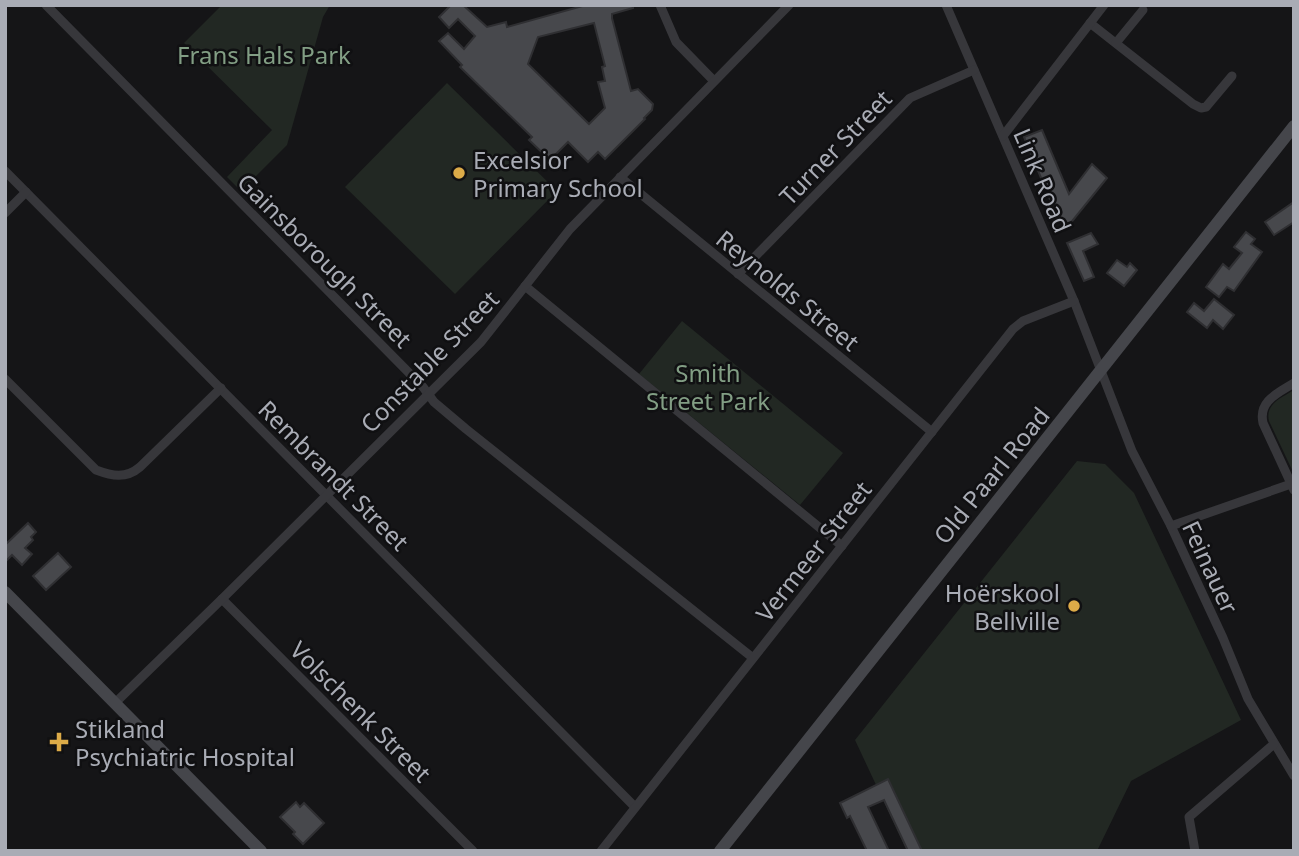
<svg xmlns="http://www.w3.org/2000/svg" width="1299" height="856" font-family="'Noto Sans',sans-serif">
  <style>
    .green { fill: #222823 }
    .building { fill: #47484c; stroke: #2f2f32; stroke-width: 2; fill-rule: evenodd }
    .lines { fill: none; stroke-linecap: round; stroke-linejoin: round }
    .street { stroke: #37373b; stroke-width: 9 }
    .secondary { stroke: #45464b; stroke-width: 12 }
    .poi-dot { fill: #dcab48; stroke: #101012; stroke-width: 2.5 }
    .labels { text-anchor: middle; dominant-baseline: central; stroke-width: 5; stroke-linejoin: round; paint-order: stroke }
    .park-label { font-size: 24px; fill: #829e84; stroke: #101012 }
    .street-label { font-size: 24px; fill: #a9acb5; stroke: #101012 }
    .poi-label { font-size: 24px; fill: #a9acb5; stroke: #101012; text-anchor: start }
  </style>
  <rect width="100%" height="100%" fill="#151517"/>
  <!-- green -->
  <g class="green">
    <path d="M222,5H330L323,17L287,145L241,191L227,177L272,130L184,43Z"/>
    <path d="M447,83L557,191L455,294L345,187Z"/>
    <path d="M682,321L843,453L800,505L639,374Z"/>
    <path d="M1294,390V474L1269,421C1265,404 1281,398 1294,390Z"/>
    <path d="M1077,461L1105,464L1134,493L1241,720L1131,781L1097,851H907L855,740Z"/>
  </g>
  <!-- building -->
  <g class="building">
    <path d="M451,5H463L487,27L506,22L507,27L586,5H633V8L612,14V18L631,91L638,89L653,104L652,110L644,118L645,119L605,159L598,152L588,162L568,142L550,160L529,140L532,137L460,67L462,65L439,41L448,33L464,49L475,36L458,19L449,28L439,17ZM594,23L605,66L602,67L605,81L598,82L605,108L589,124L528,64L538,37Z"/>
    <path d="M1042,130L1069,194L1092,164L1107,178L1069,225L1056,214L1024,137Z"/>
    <path d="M1294,202V222L1274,235L1265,222Z"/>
    <path d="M1246,232L1255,239L1251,244L1262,252L1234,291L1227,287L1219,297L1206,287L1223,264L1229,269L1242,253L1234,247Z"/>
    <path d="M1091,233L1098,244L1083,251L1094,277L1084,281L1067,243Z"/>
    <path d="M1117,260L1127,267L1130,263L1137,270L1124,286L1107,273Z"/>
    <path d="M1214,299L1234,315L1223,329L1213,320L1207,328L1187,312L1194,303L1204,311Z"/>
    <path d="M28,523L36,532L31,537L33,540L25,548L32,554L22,565L12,555L5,562V545Z"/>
    <path d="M58,553L71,567L46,590L33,576Z"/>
    <path d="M888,779L922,851H908L884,800L868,807L889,851H867L850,816L847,818L840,803Z"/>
    <path d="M296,802L300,807L304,803L324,823L303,844L293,834L295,832L280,817Z"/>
  </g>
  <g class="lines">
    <!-- street -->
    <g class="street">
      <path d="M46,5L423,387L434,402L466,429L753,658"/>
      <path d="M660,5L676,42L714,81"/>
      <path d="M946,5L1074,301L1132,451L1171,526L1223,638L1248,699L1294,776"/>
      <path d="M1090,23L1193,104L1201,108L1206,107L1232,76"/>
      <path d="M1116,43L1143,10"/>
      <path d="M1003,136L1104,5"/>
      <path d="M5,171L635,807"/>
      <path d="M620,177L932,432"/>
      <path d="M5,213L26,192"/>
      <path d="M738,274L910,98L974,70"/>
      <path d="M525,286L842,546"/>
      <path d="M5,379L96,470C112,476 126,479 140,467L221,388"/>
      <path d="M1294,383C1278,393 1258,401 1263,423L1294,490"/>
      <path d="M1171,526L1291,484"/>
      <path d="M222,599L473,851"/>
      <path d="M115,703L222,599L481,342L570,229L789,5"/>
      <path d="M601,851L1013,329L1023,321L1074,301"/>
      <path d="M1195,851L1189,817L1274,744"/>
    </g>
    <!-- secondary -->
    <g class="secondary">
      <path d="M5,592L261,851"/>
      <path d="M720,851L1294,126"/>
    </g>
  </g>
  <!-- markers -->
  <g class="poi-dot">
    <circle cx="459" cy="173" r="7"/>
    <circle cx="1074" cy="606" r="7"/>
    <path d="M55.5 731.5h7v7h7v7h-7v7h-7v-7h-7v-7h7z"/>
  </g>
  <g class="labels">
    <!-- park labels -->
    <g class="park-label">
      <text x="264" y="54">Frans Hals Park</text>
      <text x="708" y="372">Smith<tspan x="708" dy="28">Street Park</tspan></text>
    </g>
    <!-- street labels -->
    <g class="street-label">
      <text transform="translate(835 147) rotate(-46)">Turner Street</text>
      <text transform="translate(1043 180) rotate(67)">Link Road</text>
      <text transform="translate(325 260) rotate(45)">Gainsborough Street</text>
      <text transform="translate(788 290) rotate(39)">Reynolds Street</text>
      <text transform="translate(429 361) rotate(-46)">Constable Street</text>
      <text transform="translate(334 475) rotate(45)">Rembrandt Street</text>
      <text transform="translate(991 475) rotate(-51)">Old Paarl Road</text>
      <text transform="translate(813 551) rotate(-52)">Vermeer Street</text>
      <text transform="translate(1211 567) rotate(65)">Feinauer</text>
      <text transform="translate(361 711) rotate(45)">Volschenk Street</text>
    </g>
    <!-- poi labels -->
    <g class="poi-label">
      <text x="473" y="159">Excelsior<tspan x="473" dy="28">Primary School</tspan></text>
      <text x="1060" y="592" text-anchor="end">Hoërskool<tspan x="1060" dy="28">Bellville</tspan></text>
      <text x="75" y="728">Stikland<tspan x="75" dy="28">Psychiatric Hospital</tspan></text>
    </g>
  </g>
  <!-- border -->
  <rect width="1299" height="856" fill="none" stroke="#a9acb5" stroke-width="14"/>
</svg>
